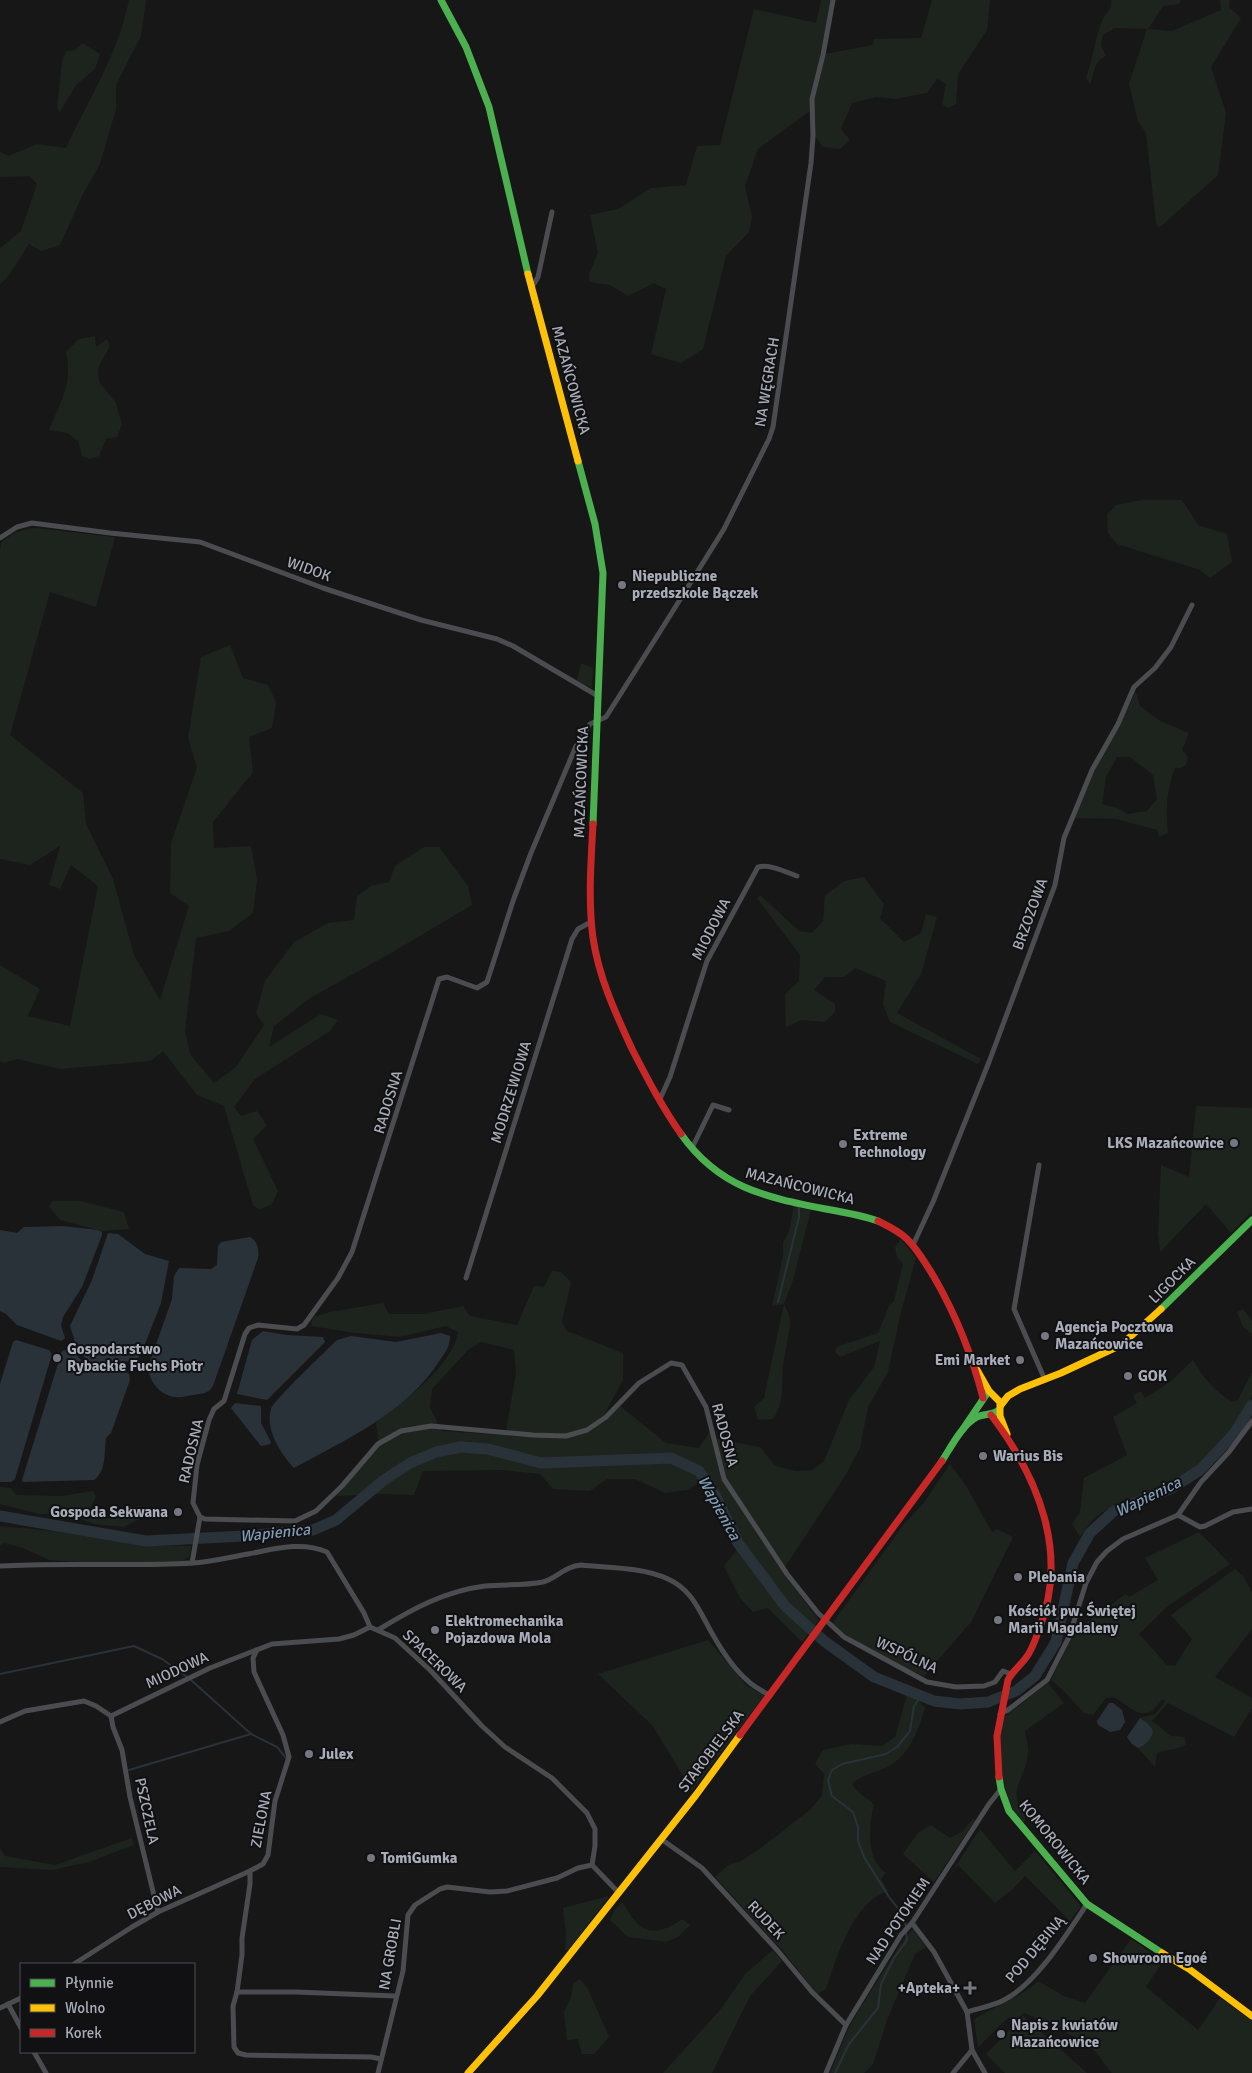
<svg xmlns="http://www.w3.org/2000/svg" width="1252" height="2073" font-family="Signika,sans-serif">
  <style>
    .green { fill: #1d241e; fill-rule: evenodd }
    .water { fill: #2a3239 }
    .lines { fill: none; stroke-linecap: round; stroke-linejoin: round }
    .stream { stroke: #2a3239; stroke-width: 2 }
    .river { stroke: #2a3239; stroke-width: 11 }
    .street { stroke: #4b4c50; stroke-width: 5 }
    .fast { stroke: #4caf50; stroke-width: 7 }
    .slow { stroke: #ffc107; stroke-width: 7 }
    .jam { stroke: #c62828; stroke-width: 7 }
    .poi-dot { fill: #757880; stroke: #111113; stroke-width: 2 }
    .labels { text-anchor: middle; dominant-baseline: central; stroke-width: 4; stroke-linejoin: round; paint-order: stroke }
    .street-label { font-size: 15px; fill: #a8adb8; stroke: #111113 }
    .poi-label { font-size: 15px; font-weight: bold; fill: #a8adb8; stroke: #111113; text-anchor: start }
    .water-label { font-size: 16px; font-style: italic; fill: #7f9bb3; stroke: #111113 }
  </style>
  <rect width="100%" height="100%" fill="#171717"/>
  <!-- green -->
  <g class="green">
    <path d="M129,0H146L141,36L116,85V109L100,164L82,196L60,245L41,251L29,244C21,255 10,278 0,284V248L21,231L37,184L30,176L0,177V152L8,156L37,144L66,148C89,99 118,54 129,0Z"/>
    <path d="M821,0H831L818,67L825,54L873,45L874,39L921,38L932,0H990L987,30L958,74L956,104L948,108L942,104L946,84L937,79L927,93L894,99L877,97L852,103L841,129L850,140L840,149L823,147L815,136L814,108L758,149L745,186L752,217L749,232L726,256L703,349L681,363L651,354L666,289L654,283L628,296L610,285L590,282L589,274L598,253L590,215L618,209L651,188L686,185L697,146L720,145L754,9L816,23Z"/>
    <path d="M1111,0H1181L1179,4L1163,6L1148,29L1172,31L1221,10L1220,0H1230L1229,7L1241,18L1211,67L1226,113L1218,175L1159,228L1156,223L1146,133L1138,121L1129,84L1147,29L1115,28L1103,35L1101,46L1106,56C1093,61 1095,73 1090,84L1086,78C1093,59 1095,39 1102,21C1106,11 1112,12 1111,0Z"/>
    <path d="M83,43L100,54L95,69L76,85L60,112L57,108L62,62L66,51L75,50Z"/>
    <path d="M95,336L96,347L107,339L110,346L98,368L99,382L116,403L122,424L117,437L106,439L99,456L89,459L82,456L78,441L67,433L49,430C61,401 73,384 66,352L79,339Z"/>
    <path d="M1142,500H1182L1198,525L1227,534L1232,562L1210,578L1200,570L1117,544L1108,533L1107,514L1116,505Z"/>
    <path d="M35,528L115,537L96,607L50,592L10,735L83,793L86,824L113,879L134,955L160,1000L189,906L170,893L171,843L197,768L188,738L201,657L230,645L243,678L268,685L276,702L272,728L249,737L253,772L213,822L214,848L251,846L257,880L253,913L229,931L196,938L185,1031L190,1054L214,1083L236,1067L264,1025L256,1013L265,981L294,942L328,923L354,920L357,896L371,886L389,882L395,866L424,847H439L468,886L472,905L391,953L310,998L274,1026L269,1047L321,1014L338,1020L330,1031L255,1079L234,1107L241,1116L257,1111L267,1125L253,1139L278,1191L272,1204L259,1210L253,1205L224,1106L197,1095L163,1051L151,1061L60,1069L17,1059L4,1063L0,1061V965L40,989L28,1016L70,1026L98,886L71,865L60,889L49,885L60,846L30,865L0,859V549L2,541C12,534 22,529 35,528Z"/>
    <path d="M581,663L593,668L592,688L577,681Z"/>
    <path d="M1136,692L1140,706L1160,721L1189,733L1182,750L1188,757L1186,765L1180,768H1175C1167,789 1165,810 1168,833L1159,837L1157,830L1116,819L1074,818L1094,772ZM1117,757H1130L1153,775L1157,799L1147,811L1127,814L1120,809L1102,804L1106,777Z"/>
    <path d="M864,877L884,904L880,918L904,942L921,933L926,914L937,917L921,974L897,1013L981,1059L978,1064L890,1022L883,1004L886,981L855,968L844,977H825L814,990L835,1004V1012L825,1022L801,1020L786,1027L785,994L799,981L800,955L757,898L760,895L799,931L812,933L823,921L825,896L844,881Z"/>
    <path d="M1196,1106L1252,1108V1212L1231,1233L1206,1204L1160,1252L1158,1234L1161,1165L1189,1177Z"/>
    <path d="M52,1201H81L124,1212L129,1229L102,1231L60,1220L49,1206Z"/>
    <path d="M794,1206L811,1210L793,1280L784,1304C786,1309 789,1313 790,1319C790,1334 785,1350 783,1366C781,1384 785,1403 773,1419L758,1420L754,1407L764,1398L784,1304L772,1306L783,1256V1242L789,1231Z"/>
    <path d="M901,1239L916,1258L901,1312L888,1372L868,1407L860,1448L845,1476L785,1567L725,1478L717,1439L760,1447L775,1466L796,1471L812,1470L824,1461L849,1400L874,1367L880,1341L840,1357L835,1352L836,1347L878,1333L889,1306L894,1301L903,1264L897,1257L895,1247Z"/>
    <path d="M552,1271L561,1272L571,1282L562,1322L567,1331L623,1353V1380L604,1415L586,1428L565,1434L506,1431L516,1373L514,1350L481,1342L468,1350L432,1389L430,1408L442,1431L532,1437L587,1432L620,1406L666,1443L699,1448L710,1431L722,1479L785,1576L819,1620L802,1642L768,1608L753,1612L740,1598L724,1566L737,1550L701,1482L687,1490L665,1493L635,1479H607L590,1491L553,1489L540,1474L503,1470L423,1471L414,1495L384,1494L336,1496L379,1447L376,1422C403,1402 452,1367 458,1332L446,1326L400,1337L355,1333L311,1326L313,1317L330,1312L383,1303L389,1314H423L463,1306L470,1316L517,1325L534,1286L544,1287Z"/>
    <path d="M1243,1309L1252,1321V1334L1243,1327L1237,1312Z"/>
    <path d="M1193,1360C1204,1379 1214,1390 1232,1402L1238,1400L1252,1372C1252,1379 1252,1388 1252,1395C1245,1422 1201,1466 1177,1480C1152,1495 1120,1498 1097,1516C1090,1521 1085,1531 1080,1537L1072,1524L1080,1512L1084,1478L1127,1455L1113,1417L1137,1403L1133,1395L1141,1391L1145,1398L1170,1382Z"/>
    <path d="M950,1464L966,1486L992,1532L997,1529L1013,1537L971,1622L924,1676C892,1662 859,1646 832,1624L904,1524L923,1504Z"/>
    <path d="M0,1487L11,1488L16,1495L61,1496L93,1491L96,1497L91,1506L93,1514L109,1518L124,1508L141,1506L151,1513L124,1527L94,1524L68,1514H39L0,1504Z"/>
    <path d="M0,1526L64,1532L139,1545L191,1546L190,1556L181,1562L94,1563L49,1560L23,1548L4,1543L0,1546Z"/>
    <path d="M1199,1532L1230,1564L1168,1606L1139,1634L1167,1665L1175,1666L1192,1639L1171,1615L1235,1569L1243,1576L1252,1592V1629L1215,1677L1252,1698V1708L1234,1737L1168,1703L1152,1721L1171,1736L1185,1737L1186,1745C1177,1750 1168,1749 1157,1753L1155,1767L1138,1748L1143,1746L1152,1736L1151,1726L1140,1718L1155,1714L1165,1702L1163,1699C1159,1702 1156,1708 1152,1711C1137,1719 1126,1703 1115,1698C1112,1697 1109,1698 1106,1698L1093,1715L1084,1713L1062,1689L1051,1680L1071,1639L1075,1637L1072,1633L1126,1594L1129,1597L1158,1580L1145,1558Z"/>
    <path d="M708,1640L746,1685L764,1696L692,1791L653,1726L598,1674Z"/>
    <path d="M1048,1683L1064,1703L1025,1731C1026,1738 1029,1747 1028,1754C1025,1780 1005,1792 1026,1815L1023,1825C1000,1795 997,1754 1003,1718Z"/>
    <path d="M907,1695L916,1697L925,1708C918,1732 908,1759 883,1769C871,1774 861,1775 852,1784C859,1796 866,1795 874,1805C868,1826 866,1859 886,1873L881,1879L888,1891C853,1902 837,1956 826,1989L817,1994L783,1951L715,1877L728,1865L741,1861L758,1850L811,1809L822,1795L824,1774L815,1764L823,1750L851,1744L882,1746L895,1737Z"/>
    <path d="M973,1819L975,1820L934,1882L903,1854L918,1833L931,1825L950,1838L962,1832Z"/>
    <path d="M980,1829L1015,1871L1035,1851L1081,1906L1070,1921L1025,1876L1013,1889L995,1903L958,1865L946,1881Z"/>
    <path d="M132,1838L134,1845L89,1862L52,1870L0,1867V1848L5,1856L55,1865Z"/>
    <path d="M609,1896L569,1950H565L566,1934L563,1908Z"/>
    <path d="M622,1902C627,1909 632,1919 639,1925C652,1937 670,1928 682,1919L690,1925L678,1937L666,1942L628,1937L610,1920L614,1911Z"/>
    <path d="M913,1929L926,1947L915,1954L887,2020L873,2064L864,2073H830L849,2027L859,2010L904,1939Z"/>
    <path d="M1131,1939L1163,1961L1146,1987L1198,2030L1220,1998L1252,2021V2073H1112L1094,2050L1060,2028L1024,2013L1013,2022L1009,2017L978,2047L974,2020C995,2005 1019,1999 1038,1981L1064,1996L1085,2003Z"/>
    <path d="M773,1950L782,1961L750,1996L712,2073H663L720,2010L746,1973Z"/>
    <path d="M580,1979L588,1989L609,2037L594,2054H582L578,2039L567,2040L564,2012L571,1997L573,1984Z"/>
    <path d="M1023,2016L1087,2073H1005L986,2054Z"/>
  </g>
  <!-- water -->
  <g class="water">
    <path d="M63,1226L98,1230L102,1232V1235L82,1287L63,1317L61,1325L65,1338L61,1341L17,1325L6,1314L0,1311V1230L17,1233L24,1227Z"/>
    <path d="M108,1233L118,1234L145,1254L169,1261L161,1303L143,1349L137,1360L103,1365L93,1364L85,1358L75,1342L70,1326L92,1280Z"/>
    <path d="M250,1237C258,1241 259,1250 258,1258L213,1386C208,1394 201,1394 192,1395C187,1396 181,1398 176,1397C160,1396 149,1381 148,1367L172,1299L174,1276L179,1268L211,1269L217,1265L218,1246L221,1242Z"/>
    <path d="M263,1331L287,1335L323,1337L325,1342L267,1400L237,1394L252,1340Z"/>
    <path d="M441,1333L450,1336C450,1346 446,1352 440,1360C406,1413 347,1439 294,1468C280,1453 265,1429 271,1409C273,1401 327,1350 337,1340L351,1336L396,1342Z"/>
    <path d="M16,1340L49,1350L52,1354L15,1479L11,1482H0V1384L13,1342Z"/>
    <path d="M66,1350L74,1352L90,1371C102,1376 119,1367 129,1374L130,1380L111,1433L106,1438C104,1452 107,1470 94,1480L23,1482L22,1480L62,1351Z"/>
    <path d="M235,1403L261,1406V1423L271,1442L270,1444L261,1446L231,1408Z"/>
    <path d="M1109,1703H1113L1122,1710L1125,1722L1120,1730L1110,1732L1098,1725L1097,1721Z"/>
    <path d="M1140,1718C1149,1724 1158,1730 1149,1740C1145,1744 1144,1746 1138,1748L1132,1744L1127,1737Z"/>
  </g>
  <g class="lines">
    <!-- stream -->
    <g class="stream">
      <path d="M778,1302L799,1217V1207"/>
      <path d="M0,1674L134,1646L162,1659L187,1677"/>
      <path d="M191,1680L251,1734L277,1747L286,1758"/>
      <path d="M129,1770L251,1734"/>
      <path d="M906,1927L904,1916L889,1897L864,1857L858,1841V1827L853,1812L832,1796L828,1780L832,1770L842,1764L886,1754L897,1747L910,1731L914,1706L921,1696"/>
      <path d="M835,2073L849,2044L878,2008L881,1984L894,1958L907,1940L906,1931"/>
    </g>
    <!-- river -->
    <path class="river" d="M0,1516L146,1541L244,1536L313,1530L336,1520L384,1480L410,1463L436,1452L461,1447L488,1449L541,1463L671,1458L699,1471L714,1493L738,1543L785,1606L824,1641L874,1677L934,1701L961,1704L988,1702L1016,1691L1035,1676L1056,1642L1073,1563L1090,1533L1114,1511L1170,1489L1200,1470L1234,1434L1252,1405"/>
    <!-- street -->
    <g class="street">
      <path d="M833,0L823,55L812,99L813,136L811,163L773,427L769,439L724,529L661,630L606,717L590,724L576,746L531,853L513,901L487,982L477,988L447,977L439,979L352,1252L338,1278L304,1325L297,1329L258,1325L249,1328L245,1334L224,1401L214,1409L209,1420L197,1465L193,1503L200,1517L205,1519L295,1521L316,1511L342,1486L378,1444L401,1431L431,1426L533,1435L566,1436L587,1430L606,1417L639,1383L671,1363L682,1365L706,1407L724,1479L787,1574L818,1613L844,1637L927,1682L956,1687L984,1686L995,1682L1003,1671L1011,1674"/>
      <path d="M531,289L538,277L552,212"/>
      <path d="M0,538L17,527L32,523L110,533L200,542L323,588L421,620L497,639L513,646L598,696"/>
      <path d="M660,1099L670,1077L707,961L758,867C771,864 785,872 797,876"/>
      <path d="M692,1148L713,1105L729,1110"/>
      <path d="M1039,1165L1014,1309L1045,1380"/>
      <path d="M913,1245L933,1202L989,1062L1055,885L1064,838L1092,770L1118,724L1134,687L1155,668L1171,647L1192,605"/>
      <path d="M466,1278L572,939L578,929L591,922"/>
      <path d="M1178,1515L1200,1527L1205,1526L1233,1512L1252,1509"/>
      <path d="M192,1563L200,1517"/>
      <path d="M0,1566C64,1562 128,1567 192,1563C211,1562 230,1557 248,1554C275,1549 301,1541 327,1552L364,1613L370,1627L395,1638L431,1671L482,1726L505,1747L552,1778L587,1813L595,1829V1846L592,1865L618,1892"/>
      <path d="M378,1630C412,1609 445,1591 485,1586C503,1584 524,1586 543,1582C557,1578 565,1566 581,1565C609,1568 642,1567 668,1579C693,1590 700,1613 713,1635C722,1651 734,1669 748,1681C754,1687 763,1691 770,1696"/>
      <path d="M257,1650L253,1658L254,1672L283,1735L289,1757L275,1801L268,1855L263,1864L250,1871V1884L242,1938V1955L237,1992H296L395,1996"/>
      <path d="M1000,1714L1008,1710L1047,1680L1069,1637L1086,1583L1097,1562L1107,1551L1123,1539L1178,1515L1201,1482L1229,1452L1252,1421"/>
      <path d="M111,1716L113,1727L122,1750L130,1797L158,1912"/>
      <path d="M0,1722L25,1711L84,1701L96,1706L111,1716L210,1668L272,1644L339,1639L354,1635L370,1627"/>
      <path d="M661,1839L702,1868L778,1951L812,1992L846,2025"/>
      <path d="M912,1923L934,1952L967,2012L972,2050L985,2073"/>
      <path d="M74,1964L132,1927L158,1912L250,1871"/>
      <path d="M237,1992L233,2006L234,2047L238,2053L246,2055L371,2057L381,2059"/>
      <path d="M8,2004L21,2028"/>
      <path d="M0,2008L21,1998"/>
      <path d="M967,2012C979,2008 993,2006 1004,2000C1036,1984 1067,1934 1087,1904"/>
      <path d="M34,2052L46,2073"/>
      <path d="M378,2073L403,1971L408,1915L415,1905L440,1889L447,1887L490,1892L507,1891L557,1878L578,1868L592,1865"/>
      <path d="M826,2073L846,2025L901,1935L912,1923L989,1804L1001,1789"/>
      <path d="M953,2073L972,2050"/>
    </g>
    <!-- fast -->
    <g class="fast">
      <path d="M441,0L466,47L489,107L528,274"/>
      <path d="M578,461L595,524L603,573L593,824"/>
      <path d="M681,1134C719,1188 765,1197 826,1209C843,1212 861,1215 878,1221"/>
      <path d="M1161,1309L1252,1220"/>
      <path d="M963,1429L986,1395"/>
      <path d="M942,1461C951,1447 962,1425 977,1417C984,1413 992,1416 999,1410"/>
      <path d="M999,1777L1001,1789L1009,1811L1087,1904L1162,1953"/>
    </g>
    <!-- slow -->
    <g class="slow">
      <path d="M528,274L578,461"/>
      <path d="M977,1370L989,1391L1000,1402V1416L1007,1434"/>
      <path d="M1001,1405L1008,1396L1020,1389L1061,1373L1121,1345L1161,1309"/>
      <path d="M1162,1953L1189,1969L1252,2016"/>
      <path d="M468,2073L537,1996L696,1795L740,1735"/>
    </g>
    <!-- jam -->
    <g class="jam">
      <path d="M593,824C591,862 588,900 593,938C599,978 615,1012 632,1049C647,1078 662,1107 681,1134"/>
      <path d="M878,1221C888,1226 899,1231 907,1239C918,1250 926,1264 934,1277C956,1315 972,1355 983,1398"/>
      <path d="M991,1415C1039,1478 1070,1555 1038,1632C1035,1641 1031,1652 1025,1659C1019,1667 1012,1672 1008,1680L997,1736L999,1777"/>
      <path d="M740,1735L942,1461"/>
    </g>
  </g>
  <!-- markers -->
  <g class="poi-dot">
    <circle cx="622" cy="585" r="5"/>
    <circle cx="1234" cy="1143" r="5"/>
    <circle cx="843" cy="1144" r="5"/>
    <circle cx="1045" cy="1336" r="5"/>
    <circle cx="57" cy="1358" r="5"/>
    <circle cx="1020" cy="1360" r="5"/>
    <circle cx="1128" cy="1376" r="5"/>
    <circle cx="983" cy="1456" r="5"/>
    <circle cx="178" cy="1512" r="5"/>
    <circle cx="1018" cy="1577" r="5"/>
    <circle cx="998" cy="1620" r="5"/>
    <circle cx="435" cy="1630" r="5"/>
    <circle cx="309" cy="1754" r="5"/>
    <circle cx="371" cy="1858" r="5"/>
    <circle cx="1093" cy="1958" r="5"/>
    <path d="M967.5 1980.5h5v5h5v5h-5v5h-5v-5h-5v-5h5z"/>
    <circle cx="1001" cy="2034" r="5"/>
  </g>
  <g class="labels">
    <!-- street labels -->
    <g class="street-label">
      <text transform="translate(571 380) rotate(75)">MAZAŃCOWICKA</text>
      <text transform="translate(767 382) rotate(-81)">NA WĘGRACH</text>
      <text transform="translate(309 569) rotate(20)">WIDOK</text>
      <text transform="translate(581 782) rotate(-88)">MAZAŃCOWICKA</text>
      <text transform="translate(1030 914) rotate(-70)">BRZOZOWA</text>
      <text transform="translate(711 929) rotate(-63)">MIODOWA</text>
      <text transform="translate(511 1092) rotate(-73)">MODRZEWIOWA</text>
      <text transform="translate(388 1102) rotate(-73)">RADOSNA</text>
      <text transform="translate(800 1186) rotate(14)">MAZAŃCOWICKA</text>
      <text transform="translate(1172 1280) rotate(-45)">LIGOCKA</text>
      <text transform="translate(725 1435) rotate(75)">RADOSNA</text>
      <text transform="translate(191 1451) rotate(-77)">RADOSNA</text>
      <text transform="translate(907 1655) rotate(25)">WSPÓLNA</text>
      <text transform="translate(435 1661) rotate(44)">SPACEROWA</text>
      <text transform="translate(177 1670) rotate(-25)">MIODOWA</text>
      <text transform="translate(711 1751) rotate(-53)">STAROBIELSKA</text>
      <text transform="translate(147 1811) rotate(78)">PSZCZELA</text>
      <text transform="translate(261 1819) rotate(-79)">ZIELONA</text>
      <text transform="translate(1055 1842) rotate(51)">KOMOROWICKA</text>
      <text transform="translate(154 1902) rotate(-27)">DĘBOWA</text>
      <text transform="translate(766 1920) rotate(47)">RUDEK</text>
      <text transform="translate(898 1921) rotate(-56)">NAD POTOKIEM</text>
      <text transform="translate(1035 1949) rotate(-50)">POD DĘBINĄ</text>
      <text transform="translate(390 1954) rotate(-80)">NA GROBLI</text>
    </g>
    <!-- poi labels -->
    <g class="poi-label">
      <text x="632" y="576">Niepubliczne<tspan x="632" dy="17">przedszkole Bączek</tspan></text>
      <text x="853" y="1135">Extreme<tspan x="853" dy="17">Technology</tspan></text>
      <text x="1224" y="1143" text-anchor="end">LKS Mazańcowice</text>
      <text x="1055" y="1327">Agencja Pocztowa<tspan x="1055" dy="17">Mazańcowice</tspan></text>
      <text x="67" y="1349">Gospodarstwo<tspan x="67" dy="17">Rybackie Fuchs Piotr</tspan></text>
      <text x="1010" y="1360" text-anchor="end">Emi Market</text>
      <text x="1138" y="1376">GOK</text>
      <text x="993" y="1456">Warius Bis</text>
      <text x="168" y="1512" text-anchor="end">Gospoda Sekwana</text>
      <text x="1028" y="1577">Plebania</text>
      <text x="1008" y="1611">Kościół pw. Świętej<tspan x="1008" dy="17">Marii Magdaleny</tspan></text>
      <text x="445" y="1621">Elektromechanika<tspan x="445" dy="17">Pojazdowa Mola</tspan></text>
      <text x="319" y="1754">Julex</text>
      <text x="381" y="1858">TomiGumka</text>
      <text x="1103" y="1958">Showroom Egoé</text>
      <text x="960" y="1988" text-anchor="end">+Apteka+</text>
      <text x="1011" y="2025">Napis z kwiatów<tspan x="1011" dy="17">Mazańcowice</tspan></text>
    </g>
    <!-- water labels -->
    <g class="water-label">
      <text transform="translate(1148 1497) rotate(-26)">Wapienica</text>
      <text transform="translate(719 1508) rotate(61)">Wapienica</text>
      <text transform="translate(275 1533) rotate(-6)">Wapienica</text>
    </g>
  </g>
  <!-- legend -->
  <rect x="20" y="1963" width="175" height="90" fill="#111113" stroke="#4d4f55"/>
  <rect x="30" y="1979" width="25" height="8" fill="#4caf50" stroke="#4d4f55"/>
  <text x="65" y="1988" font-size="15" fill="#a8adb8">Płynnie</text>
  <rect x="30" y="2004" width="25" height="8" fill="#ffc107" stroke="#4d4f55"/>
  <text x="65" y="2013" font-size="15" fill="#a8adb8">Wolno</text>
  <rect x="30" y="2029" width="25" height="8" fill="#c62828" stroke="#4d4f55"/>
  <text x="65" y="2038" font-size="15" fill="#a8adb8">Korek</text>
</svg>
